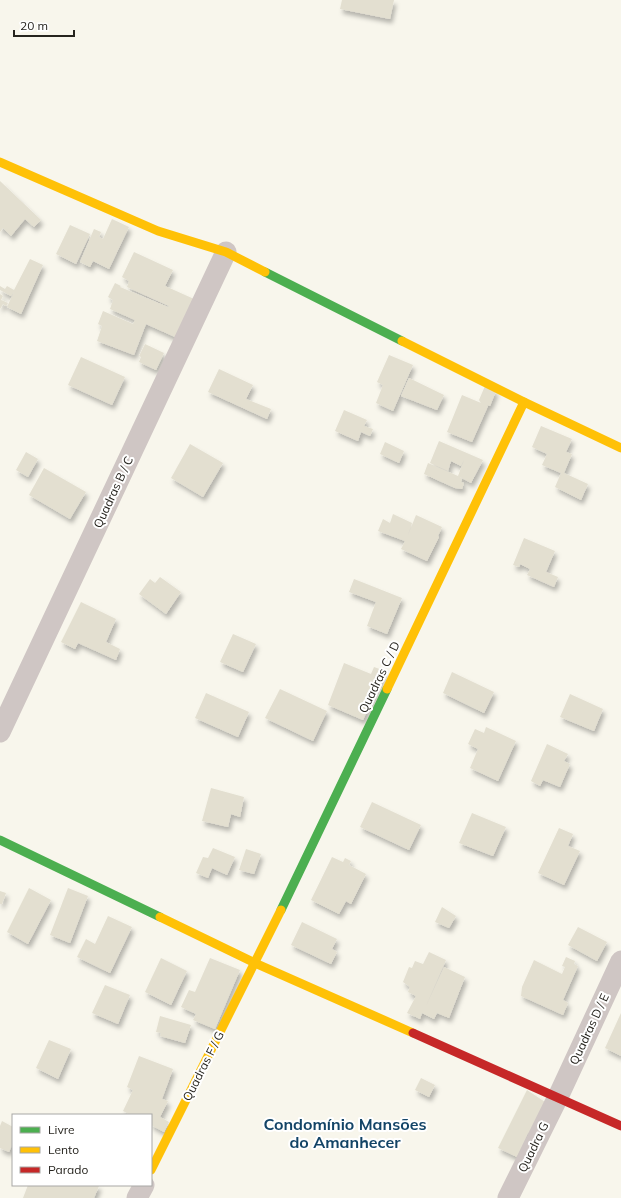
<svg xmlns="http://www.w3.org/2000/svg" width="621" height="1198" font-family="Mulish,sans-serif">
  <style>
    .building { fill: #e3dfd0; filter: url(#shadow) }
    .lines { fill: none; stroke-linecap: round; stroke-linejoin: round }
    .street { stroke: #cfc6c4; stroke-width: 21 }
    .fast { stroke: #4caf50; stroke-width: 9 }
    .slow { stroke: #ffc107; stroke-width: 9 }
    .jam { stroke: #c62828; stroke-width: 9 }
    .labels { text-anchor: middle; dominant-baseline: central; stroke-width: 4; stroke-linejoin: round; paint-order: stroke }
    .street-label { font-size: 12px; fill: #26241e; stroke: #fff }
    .district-label { font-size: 16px; font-weight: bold; fill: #134467; stroke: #fff }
  </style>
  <defs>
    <filter id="shadow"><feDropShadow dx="2.5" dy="4.5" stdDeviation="2" flood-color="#0004"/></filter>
  </defs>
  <rect width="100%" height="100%" fill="#f8f6ec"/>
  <!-- building -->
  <g class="building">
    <path d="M342,0H394L390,19L340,9Z"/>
    <path d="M0,181L41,220L34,227L25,219L11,236L3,228L0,232Z"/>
    <path d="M112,219L129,227L109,269L93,261L90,267L80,262L94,229L101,232L99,237L103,239Z"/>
    <path d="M70,225L90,234L76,264L56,254Z"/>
    <path d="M134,252L173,270L165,286L194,299L175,337L146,324L134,355L97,341L102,326L98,324L103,311L133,324L135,320L110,309L113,300L108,297L115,283L121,286L120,287L168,307L169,306L127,287L129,281L122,277Z"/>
    <path d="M30,259L43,265L21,314L7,307L14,292L11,296L0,290V286L5,289L7,286L14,290Z"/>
    <path d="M0,294L3,296L1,300L8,303L6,306L3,304L0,309Z"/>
    <path d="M145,344L164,353L156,370L139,362L141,357L139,356Z"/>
    <path d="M389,355L413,365L393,411L376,403L383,385L377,382Z"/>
    <path d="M81,357L125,377L112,405L68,385Z"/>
    <path d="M219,369L253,385L246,399L271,409L267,419L208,392Z"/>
    <path d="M409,378L444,395L437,410L401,396Z"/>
    <path d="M485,386L496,391L490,406L487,405L488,406L472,442L447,432L462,395L481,403L479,400Z"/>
    <path d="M344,410L367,420L364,426L373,429L370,436L361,432L358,441L335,431Z"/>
    <path d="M541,426L572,439L566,452L572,454L564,473L588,484L581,500L555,487L561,473L542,465L547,454L532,447Z"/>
    <path d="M439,441L483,460L471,483L460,477L462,479L461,482L464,483L462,489L455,488L424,474L428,463L458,476L464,460L461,466L451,461L448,471L430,463Z"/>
    <path d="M385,442L404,451L399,463L380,454Z"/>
    <path d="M190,444L223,463L203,497L171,478Z"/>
    <path d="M26,452L38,459L28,477L16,470Z"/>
    <path d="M44,468L86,492L70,519L29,495Z"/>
    <path d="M393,514L412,523L408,535L416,515L442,527L438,536L439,537L427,561L401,549L405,541L378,531L383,519L390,523Z"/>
    <path d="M524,538L555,551L546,572L558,577L554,587L527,575L530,569L520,564L519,567L513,565Z"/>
    <path d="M160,577L181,592L166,614L139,594L150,579L155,583Z"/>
    <path d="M354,579L402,598L387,634L367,626L376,602L349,592Z"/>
    <path d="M81,602L116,619L106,642L120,649L116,660L78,643L75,649L61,642Z"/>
    <path d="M233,634L256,644L243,672L220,662Z"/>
    <path d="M344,663L371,674L374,667L385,671L363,720L328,705Z"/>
    <path d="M452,672L494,692L484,713L443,693Z"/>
    <path d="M280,689L327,711L313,741L265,718Z"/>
    <path d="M206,693L249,712L238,737L195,718Z"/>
    <path d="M570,694L603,709L594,731L560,717Z"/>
    <path d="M486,727L516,741L498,781L470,768L478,749L468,744L475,729L484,733Z"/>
    <path d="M547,744L568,754L564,761L570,764L560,787L543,780L540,786L531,781Z"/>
    <path d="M211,788L244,797L240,817L231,814L228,827L202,821Z"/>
    <path d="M372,802L421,825L409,850L360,827Z"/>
    <path d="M472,813L506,827L493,856L459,843Z"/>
    <path d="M559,828L573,834L568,846L580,851L564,885L538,873Z"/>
    <path d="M213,848L235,857L227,875L212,868L208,878L196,873L203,857L208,858Z"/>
    <path d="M246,849L261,854L254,874L239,870Z"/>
    <path d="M332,857L343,862L345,858L351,861L349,865L366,874L351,904L346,901L339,914L311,900Z"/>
    <path d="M29,888L51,900L28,944L7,932Z"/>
    <path d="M68,888L88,896L70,943L50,935Z"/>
    <path d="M0,891L6,893L2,904H0Z"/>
    <path d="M442,907L456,916L449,928L435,922Z"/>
    <path d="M108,916L132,927L110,973L77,957L86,939L95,944Z"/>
    <path d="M302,922L337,939L332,949L337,952L331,964L291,945Z"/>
    <path d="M578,927L607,942L597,961L568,945Z"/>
    <path d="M429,952L446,960L426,1006L444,967L465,977L449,1018L437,1013L434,1019L422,1013L420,1019L407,1013L416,996L408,992L410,987L403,982L409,967L412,968L415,961L423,964Z"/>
    <path d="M566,957L575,961L574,964L578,966L563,1000L568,1003L563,1015L521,996L522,987L534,960L562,974L565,967L562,966Z"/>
    <path d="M161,958L187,971L171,1005L145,992Z"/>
    <path d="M210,958L240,970L215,1029L193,1020L196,1014L181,1007L189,990L195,992Z"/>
    <path d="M105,985L130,995L118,1024L92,1013Z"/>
    <path d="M621,1013V1056L605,1048Z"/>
    <path d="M160,1016L191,1025L185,1043L160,1036L161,1033L156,1032Z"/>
    <path d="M49,1040L71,1049L58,1079L36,1068Z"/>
    <path d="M139,1056L173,1069L162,1099L168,1101L160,1117L169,1122L164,1132L151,1125V1115H131L123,1111L133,1090L127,1087Z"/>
    <path d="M421,1078L435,1085L429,1097L415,1090Z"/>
    <path d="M527,1090L551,1106L537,1137L528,1133L517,1157L498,1148Z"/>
    <path d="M2,1121L13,1127V1143L9,1152L0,1148V1126Z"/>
    <path d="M28,1185H97L99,1186L94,1198H23Z"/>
  </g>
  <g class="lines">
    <!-- street -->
    <g class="street">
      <path d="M0,732L226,252"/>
      <path d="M137,1198L144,1185"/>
      <path d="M508,1198L558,1097L621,961"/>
    </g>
    <!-- fast -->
    <g class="fast">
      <path d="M265,272L402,341"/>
      <path d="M0,840L160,917"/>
      <path d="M281,910L387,689"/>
    </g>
    <!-- slow -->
    <g class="slow">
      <path d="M0,162L158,231L226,252L265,272"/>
      <path d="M402,341L524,402L621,448"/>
      <path d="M387,689L524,402"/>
      <path d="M160,917L255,963L413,1033"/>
      <path d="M151,1170L281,910"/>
    </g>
    <!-- jam -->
    <path class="jam" d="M413,1033L621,1126"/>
  </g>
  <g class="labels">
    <!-- street labels -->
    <g class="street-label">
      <text transform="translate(113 492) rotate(-65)">Quadras B / C</text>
      <text transform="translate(379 677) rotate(-64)">Quadras C / D</text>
      <text transform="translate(589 1029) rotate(-65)">Quadras D / E</text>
      <text transform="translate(203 1066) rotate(-63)">Quadras F / G</text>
      <text transform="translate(533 1147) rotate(-64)">Quadra G</text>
    </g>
    <!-- district labels -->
    <g class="district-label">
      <text x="345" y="1124">Condomínio Mansões<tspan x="345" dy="18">do Amanhecer</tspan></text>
    </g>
  </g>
  <!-- legend -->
  <rect x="12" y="1114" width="140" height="72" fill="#ffffff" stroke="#a8a7a5"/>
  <rect x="20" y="1127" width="20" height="6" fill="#4caf50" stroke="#a8a7a5"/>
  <text x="48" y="1134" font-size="12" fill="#26241e">Livre</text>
  <rect x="20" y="1147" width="20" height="6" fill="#ffc107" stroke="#a8a7a5"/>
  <text x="48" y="1154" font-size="12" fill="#26241e">Lento</text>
  <rect x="20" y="1167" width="20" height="6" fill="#c62828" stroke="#a8a7a5"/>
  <text x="48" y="1174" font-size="12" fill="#26241e">Parado</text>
  <!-- scale -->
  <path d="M14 30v6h60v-6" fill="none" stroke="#26241e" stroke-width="2"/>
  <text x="20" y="30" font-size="12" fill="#26241e" stroke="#ffffff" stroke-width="3" paint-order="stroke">20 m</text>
</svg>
